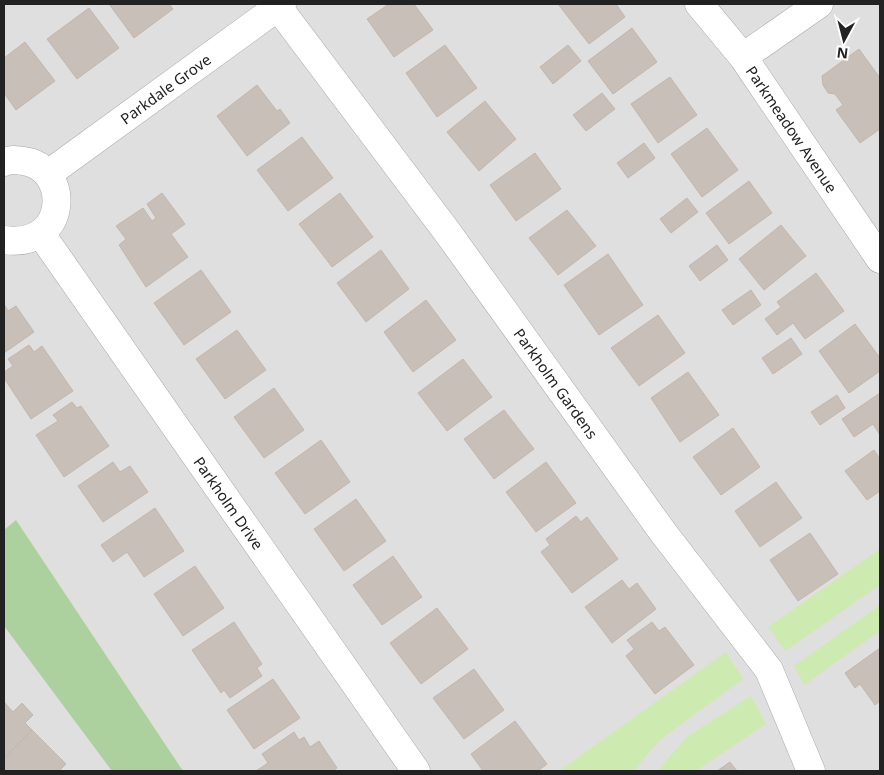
<svg xmlns="http://www.w3.org/2000/svg" width="884" height="775" font-family="'Noto Sans',sans-serif">
  <style>
    .residential { fill: #e0dfdf }
    .grass { fill: #cdebb0 }
    .forest { fill: #add19e }
    .building { fill: #c7bfb8; stroke: #c4b6ab }
    .lines { fill: none; stroke-linecap: round; stroke-linejoin: round }
    .minor-casing { stroke: #a9a9a9; stroke-width: 29 }
    .minor { stroke: #fff; stroke-width: 28 }
    .labels { text-anchor: middle; dominant-baseline: central; stroke-width: 4; stroke-linejoin: round; paint-order: stroke }
    .street-label { font-size: 15px; fill: #222; stroke: #fff }
  </style>
  <rect width="100%" height="100%" fill="#f2efe9"/>
  <!-- residential -->
  <rect class="residential" x="4" y="4" width="876" height="767"/>
  <!-- grass -->
  <g class="grass">
    <path d="M880,549V585L785,651L768,627Z"/>
    <path d="M880,605V631L804,685L794,666Z"/>
    <path d="M726,652L743,679L660,740L633,771H559Z"/>
    <path d="M751,696L766,724L696,771H657L688,736Z"/>
  </g>
  <!-- forest -->
  <path class="forest" d="M16,520L183,771H112L4,626V530Z"/>
  <!-- building -->
  <g class="building">
    <path d="M109,4H169L173,9L134,38Z"/>
    <path d="M389,4H414L433,30L394,57L367,19Z"/>
    <path d="M558,4H616L625,17L589,44Z"/>
    <path d="M89,8L119,48L77,79L47,39Z"/>
    <path d="M632,28L657,62L613,94L588,61Z"/>
    <path d="M25,42L55,81L16,110L4,93V58Z"/>
    <path d="M445,45L477,88L437,117L406,73Z"/>
    <path d="M568,45L581,61L553,84L540,67Z"/>
    <path d="M859,49L880,78V129L860,143L836,110L843,105L835,94L828,93L823,85L822,76Z"/>
    <path d="M670,77L697,115L658,143L631,104Z"/>
    <path d="M257,85L277,111L280,109L290,123L247,156L217,116Z"/>
    <path d="M602,93L615,109L586,131L573,115Z"/>
    <path d="M485,101L516,139L479,171L447,132Z"/>
    <path d="M707,128L738,170L702,197L671,154Z"/>
    <path d="M302,137L333,178L288,211L257,170Z"/>
    <path d="M644,143L655,158L628,178L617,163Z"/>
    <path d="M535,153L561,189L516,221L490,185Z"/>
    <path d="M749,181L772,213L729,244L706,213Z"/>
    <path d="M162,193L185,224L171,234L188,257L146,287L119,245L126,239L116,226L143,208L152,221L156,218L147,204Z"/>
    <path d="M340,193L373,237L332,267L299,224Z"/>
    <path d="M687,198L698,212L671,233L660,219Z"/>
    <path d="M567,210L596,246L558,275L529,238Z"/>
    <path d="M781,225L806,256L764,290L739,259Z"/>
    <path d="M717,245L728,260L700,281L689,266Z"/>
    <path d="M381,250L409,289L366,322L337,283Z"/>
    <path d="M608,254L643,305L599,335L564,285Z"/>
    <path d="M201,270L231,312L184,345L154,303Z"/>
    <path d="M816,273L844,311L805,339L793,323L777,335L765,319L781,307L777,302Z"/>
    <path d="M751,290L761,305L733,325L722,310Z"/>
    <path d="M426,300L456,340L413,372L384,332Z"/>
    <path d="M4,304L8,311L16,306L34,332L4,353Z"/>
    <path d="M658,315L685,353L639,386L611,348Z"/>
    <path d="M855,324L880,358V371L849,393L819,351Z"/>
    <path d="M237,330L266,370L225,399L196,359Z"/>
    <path d="M791,338L802,354L773,374L762,358Z"/>
    <path d="M29,345L34,352L42,346L73,391L31,419L4,378V372L13,366L8,359Z"/>
    <path d="M463,359L492,397L447,431L418,393Z"/>
    <path d="M688,372L719,415L680,442L651,398Z"/>
    <path d="M274,388L304,430L264,458L234,417Z"/>
    <path d="M880,393V435L873,424L854,437L842,419Z"/>
    <path d="M837,395L845,408L820,425L811,412Z"/>
    <path d="M72,402L77,408L81,406L109,446L64,477L36,435L58,421L53,415Z"/>
    <path d="M504,410L534,449L494,479L464,439Z"/>
    <path d="M733,428L760,467L721,495L693,457Z"/>
    <path d="M321,440L350,482L305,514L275,473Z"/>
    <path d="M874,450L880,459V491L867,500L845,471Z"/>
    <path d="M113,462L120,472L130,466L148,492L103,522L78,486Z"/>
    <path d="M546,462L576,503L536,532L506,492Z"/>
    <path d="M776,482L802,518L760,547L735,511Z"/>
    <path d="M356,499L386,541L344,571L314,529Z"/>
    <path d="M155,508L184,551L144,577L127,552L113,562L101,545Z"/>
    <path d="M576,516L581,522L587,517L618,559L572,593L541,552L550,545L546,539Z"/>
    <path d="M810,533L838,574L798,601L770,560Z"/>
    <path d="M393,556L422,597L382,625L353,585Z"/>
    <path d="M195,566L224,608L183,636L154,594Z"/>
    <path d="M622,580L629,589L637,583L656,609L612,643L585,607Z"/>
    <path d="M437,608L468,649L421,684L390,643Z"/>
    <path d="M234,622L262,664L257,668L262,676L230,698L224,690L221,693L192,650Z"/>
    <path d="M652,622L659,631L665,627L694,665L655,694L626,656L634,649L627,640Z"/>
    <path d="M880,648V701L875,705L860,684L855,688L845,673Z"/>
    <path d="M474,669L504,710L464,739L433,698Z"/>
    <path d="M273,679L300,718L254,749L227,710Z"/>
    <path d="M4,702L13,712L22,703L33,715L25,723L32,730L4,758Z"/>
    <path d="M515,721L547,764L538,771H483L471,754Z"/>
    <path d="M32,730L66,764L59,771H4V758Z"/>
    <path d="M294,732L299,740L304,737L310,747L319,741L337,768L333,771H256L268,763L262,754Z"/>
    <path d="M730,762L737,771H717Z"/>
  </g>
  <g class="lines">
    <defs>
      <g id="minor">
        <path id="s1" d="M699,4L743,57L880,259"/>
        <path id="s2" d="M278,7L448,233L662,531L769,670L811,771"/>
        <path d="M743,57L819,4"/>
        <path d="M4,162C10,159 16,160 23,161C70,166 71,249 4,240"/>
        <path id="s3" d="M48,174L282,4"/>
        <path id="s4" d="M41,234L416,771"/>
      </g>
    </defs>
    <!-- minor casing -->
    <use href="#minor" class="minor-casing"/>
    <!-- minor -->
    <use href="#minor" class="minor"/>
  </g>
  <g class="labels">
    <!-- street labels -->
    <g class="street-label">
      <text stroke="none"><textPath href="#s3" startOffset="145">Parkdale Grove</textPath></text>
      <text stroke="none"><textPath href="#s1" startOffset="156">Parkmeadow Avenue</textPath></text>
      <text stroke="none"><textPath href="#s2" startOffset="468">Parkholm Gardens</textPath></text>
      <text stroke="none"><textPath href="#s4" startOffset="328">Parkholm Drive</textPath></text>
    </g>
  </g>
  <!-- border -->
  <rect width="884" height="775" fill="none" stroke="#222222" stroke-width="10"/>
  <!-- north arrow -->
  <g transform="translate(844 40) rotate(187)" stroke="#ffffff" stroke-width="4" paint-order="stroke">
  <path d="M0-4L9 19L0 12L-9 19Z" fill="#222222"/>
  <text y="-8" font-size="14" font-weight="bold" text-anchor="middle" fill="#222222">N</text>
  </g>
</svg>
